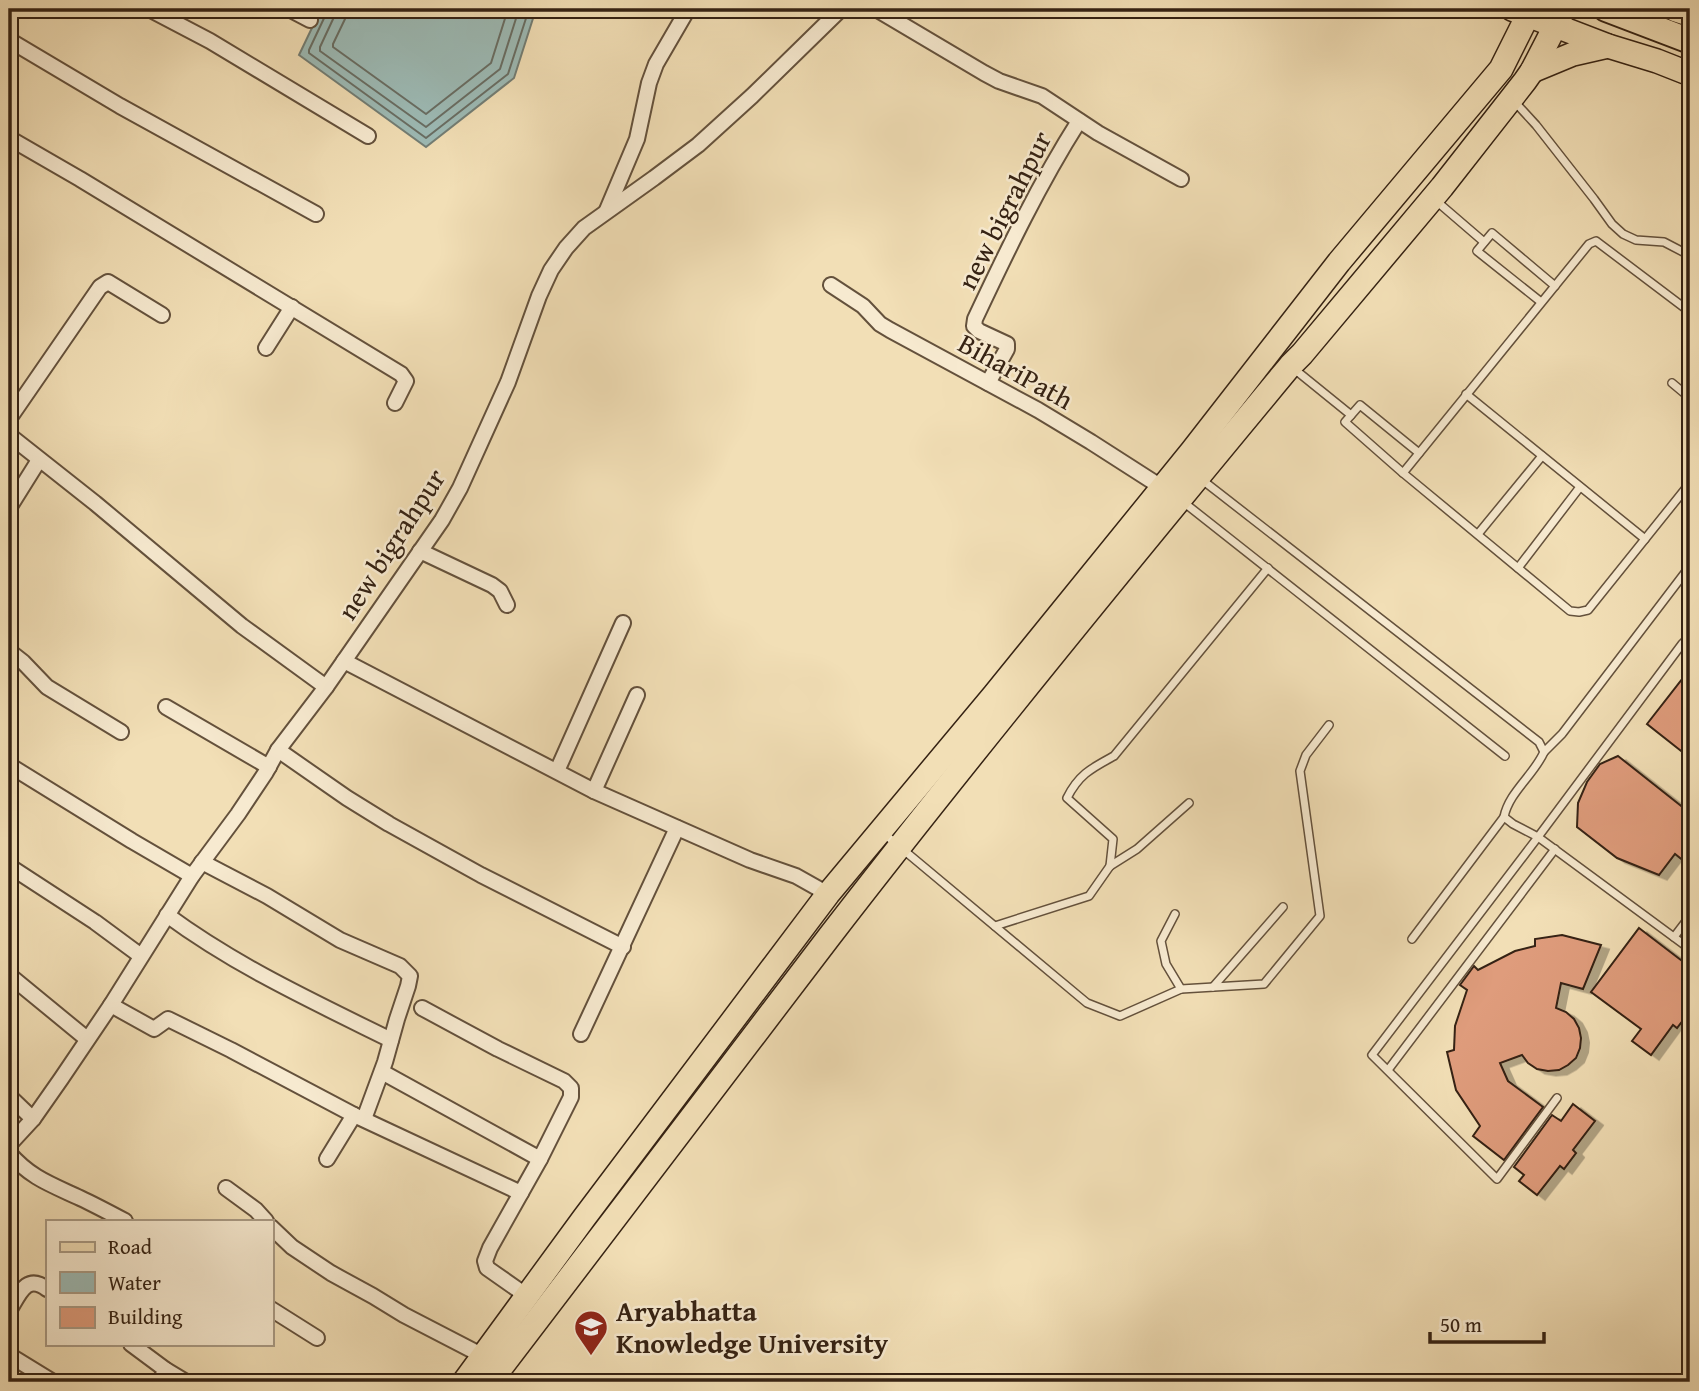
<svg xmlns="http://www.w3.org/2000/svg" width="1699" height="1391" font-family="'Gentium Book Plus',serif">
<defs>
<filter id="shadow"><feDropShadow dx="8" dy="4.5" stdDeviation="0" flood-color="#0004"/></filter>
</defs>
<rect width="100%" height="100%" fill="#f2dfb6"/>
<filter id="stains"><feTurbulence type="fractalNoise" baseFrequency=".00286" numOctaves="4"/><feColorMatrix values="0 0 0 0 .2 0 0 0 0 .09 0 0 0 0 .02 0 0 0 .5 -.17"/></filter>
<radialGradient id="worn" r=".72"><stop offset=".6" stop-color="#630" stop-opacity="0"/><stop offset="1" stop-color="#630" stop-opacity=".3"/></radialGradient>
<!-- water -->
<polygon fill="#9dbbb6" stroke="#737e75" stroke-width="2" points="321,9 536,9 514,78 426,147 299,55"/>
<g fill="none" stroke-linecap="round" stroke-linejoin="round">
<!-- shore -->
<g stroke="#696e64" stroke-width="2">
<polyline points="327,9 326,14 309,50 309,53 426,138 508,74 529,9"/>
<polyline points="335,9 334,17 320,47 320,51 426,127 500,69 519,9"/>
<polyline points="346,9 345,19 333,44 333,47 426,114 491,63 508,9"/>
</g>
</g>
<!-- building -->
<g fill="#df9c7c" stroke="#352213" stroke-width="2" filter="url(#shadow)">
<polygon points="1690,669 1690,758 1647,724"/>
<polygon points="1618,756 1690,813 1690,866 1675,854 1659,875 1617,858 1577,827 1578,803 1587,782 1600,764"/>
<polygon points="1639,928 1690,967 1690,1011 1677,1028 1673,1025 1651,1055 1632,1041 1641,1029 1591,992"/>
<polygon points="1562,935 1601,945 1583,989 1561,983 1556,1008 1566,1012 1574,1019 1579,1028 1581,1038 1580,1048 1576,1058 1568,1065 1559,1070 1548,1071 1537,1069 1528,1063 1522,1055 1500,1063 1508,1081 1543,1107 1504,1160 1473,1136 1480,1126 1456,1090 1447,1052 1454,1050 1455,1026 1467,990 1460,985 1474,966 1478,970 1515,951 1535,946 1535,939"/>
<polygon points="1573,1104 1595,1121 1573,1150 1576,1153 1564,1169 1560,1166 1537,1195 1519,1181 1524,1175 1514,1167 1552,1115 1561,1121"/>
</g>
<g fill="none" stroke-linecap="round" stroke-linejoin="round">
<!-- service casing -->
<g stroke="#64513c" stroke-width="10">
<g id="service">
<polyline points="1513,100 1536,125 1594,199 1612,224 1623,234 1636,240 1664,242 1689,255"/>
<polyline points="1434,199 1484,242"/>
<polyline points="1541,302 1477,251 1492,233 1555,286"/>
<polyline points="1293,368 1351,415"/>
<polyline points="1672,383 1690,398"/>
<polyline points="1466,394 1645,539"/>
<polyline points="1419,453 1360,405 1345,422 1403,473 1570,611 1579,612 1588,610 1690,483"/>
<polyline points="1403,473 1589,244 1596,241 1690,312"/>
<path d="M 1201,479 L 1539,742 L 1544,752 C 1534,775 1509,792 1504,817 L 1513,824 L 1538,837 L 1690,949"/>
<polyline points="1182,501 1505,756"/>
<polyline points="1478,534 1542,456"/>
<polyline points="1518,568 1580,487"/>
<polyline points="1544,752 1562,734 1690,566"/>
<polyline points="882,832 1087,1003 1120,1016 1181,989 1264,984 1320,916 1300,771 1306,755 1329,725"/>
<path d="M 1110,866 L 1113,839 L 1067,798 C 1079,774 1092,768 1114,756 L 1268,568"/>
<polyline points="1175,914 1161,941 1166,964 1181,989"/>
<polyline points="995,926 1089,896 1110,866 1137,849 1189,803"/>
<polyline points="1674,937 1690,916"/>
<polyline points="1412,939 1504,817"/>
<polyline points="1213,987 1283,907"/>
<polyline points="1388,1070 1555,849"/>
<polyline points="1557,1098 1497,1179 1372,1055 1538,837 1682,644 1690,636"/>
<polyline points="9,1230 10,1236"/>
</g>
</g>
<!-- minor casing -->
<g stroke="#64513c" stroke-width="18">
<g id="minor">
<polyline points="149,9 210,41 368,136"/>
<polyline points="289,9 310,20"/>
<polyline points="876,9 984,73 999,81 1042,96 1098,133 1181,179"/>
<polyline points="9,40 120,106 316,214"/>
<polyline points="9,138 80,179 401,374 406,381 395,403"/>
<polyline points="607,210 637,139 649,83 656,64 688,9"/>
<polyline points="831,285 863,306 880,324 890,330 1038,410 1091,442 1169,492"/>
<polyline points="266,348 292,307"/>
<path d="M 988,383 L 1007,349 L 1007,344 L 979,331 L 974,326 L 975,319 C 1007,251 1039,184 1079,121"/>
<polyline points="9,419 100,287 108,282 162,315"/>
<polyline points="9,435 95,503 242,626 326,687"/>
<polyline points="9,508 39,460"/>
<polyline points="420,551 492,585 500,591 507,605"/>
<polyline points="9,651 23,662 47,687 121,732"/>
<polyline points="344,661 594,791 750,860 796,876 828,894"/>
<polyline points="166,707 269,767"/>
<polyline points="278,750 347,798 389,824 481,875 623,947"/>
<polyline points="9,765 132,841 192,876"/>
<polyline points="557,771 623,623"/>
<polyline points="594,791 637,695"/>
<polyline points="202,862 267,896 340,940 400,966 410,976 408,986 397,1019 385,1062 364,1119"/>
<polyline points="9,866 95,922 141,956"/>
<path d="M 167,915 C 236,966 314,1002 391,1040"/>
<polyline points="9,975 87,1039"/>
<polyline points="111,1005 154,1029 168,1019 231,1050 354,1115 521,1193"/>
<polyline points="422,1008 498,1049 564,1081 571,1088 571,1097 540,1159 490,1248 485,1261 487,1268 527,1296"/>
<polyline points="581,1034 677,828"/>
<polyline points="382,1072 540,1159"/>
<polyline points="9,1096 33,1119"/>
<polyline points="9,1145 33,1119 61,1079 111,1005 192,876 238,814 266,772 278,750 326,687 442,520 460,488 508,382 539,296 551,270 566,248 584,228 654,178 698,145 752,96 841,9"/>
<path d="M 9,1153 C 31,1178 50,1184 80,1198 C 95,1205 110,1213 125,1221"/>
<polyline points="327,1159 354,1115"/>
<polyline points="226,1188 256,1210 266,1221"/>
<polyline points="271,1227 292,1247 331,1273 373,1296 404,1315 489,1359"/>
<polyline points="271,1309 317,1338"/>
<path d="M 9,1311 C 19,1295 26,1273 47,1289"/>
<polyline points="131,1344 166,1370 186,1382"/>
<polyline points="9,1355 53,1382"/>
<polyline points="159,1382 166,1370"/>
</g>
</g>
<!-- primary casing -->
<g stroke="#352213" stroke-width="26">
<g id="primary">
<polyline points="1512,9 1608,46 1657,61 1690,74"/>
<polyline points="1532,71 1573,54 1608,46"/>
<polyline points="464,1382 584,1218 828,894 994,695 1192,451 1339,262 1501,69 1531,9"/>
<path d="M 490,1382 C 603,1234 715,1085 829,937 C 978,744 1134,554 1290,366 L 1302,354 L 1442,187 L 1525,81 L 1532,71 L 1564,9"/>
</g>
</g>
<!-- trunk casing -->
<g stroke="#352213" stroke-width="28">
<g id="trunk">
<polyline points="1606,9 1690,41"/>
<polyline points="1675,9 1690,14"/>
</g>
</g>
<!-- service -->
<use href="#service" stroke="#f7ead0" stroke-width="7"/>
<!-- minor -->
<use href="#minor" stroke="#f7ead0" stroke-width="14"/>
<!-- primary -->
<use href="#primary" stroke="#f2dfb6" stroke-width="23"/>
<!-- trunk -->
<use href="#trunk" stroke="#f2dfb6" stroke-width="24"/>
<!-- rail -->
<polyline stroke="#352213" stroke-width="4.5" stroke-dasharray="12 12" stroke-linecap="butt" points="1679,1382 1690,1367"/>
</g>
<!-- icons -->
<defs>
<g id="university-pin" transform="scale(1.75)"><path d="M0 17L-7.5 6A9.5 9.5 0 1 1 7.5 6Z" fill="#8f2418" stroke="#f7ead0"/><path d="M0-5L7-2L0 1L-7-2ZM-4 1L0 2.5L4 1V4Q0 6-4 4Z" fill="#fff"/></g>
</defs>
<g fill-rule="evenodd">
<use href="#university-pin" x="591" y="1327"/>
</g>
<g text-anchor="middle" stroke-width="5" stroke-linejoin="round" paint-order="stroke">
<!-- street labels -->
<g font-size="28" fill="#352213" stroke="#f7ead0">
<text transform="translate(1004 210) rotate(-63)" y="10">new bigrahpur</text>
<text transform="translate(1016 371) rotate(29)" y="10">BihariPath</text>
<text transform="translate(391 544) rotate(-57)" y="10">new bigrahpur</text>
</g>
<!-- poi labels -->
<g font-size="28" font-weight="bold" fill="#352213" stroke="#f7ead0" text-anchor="start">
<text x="616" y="1321">Aryabhatta<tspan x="616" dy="32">Knowledge University</tspan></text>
</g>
</g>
<!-- margin -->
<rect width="1699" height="1391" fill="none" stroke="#f2dfb6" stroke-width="35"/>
<rect x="10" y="10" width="1678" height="1370" fill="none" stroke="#352213" stroke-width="3.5"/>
<rect x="18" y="18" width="1664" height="1356" fill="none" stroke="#352213" stroke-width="2"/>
<!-- legend -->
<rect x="46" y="1220" width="228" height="126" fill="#f7ead0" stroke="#a99a84" stroke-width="2"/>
<rect x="60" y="1242" width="35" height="10" fill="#f2dfb6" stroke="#a99a84" stroke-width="2"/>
<text x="108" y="1254" font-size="21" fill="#352213">Road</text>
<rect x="60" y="1272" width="35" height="21" fill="#9dbbb6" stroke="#a99a84" stroke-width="2"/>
<text x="108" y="1290" font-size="21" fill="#352213">Water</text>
<rect x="60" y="1307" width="35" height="21" fill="#df9c7c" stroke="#a99a84" stroke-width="2"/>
<text x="108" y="1324" font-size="21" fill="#352213">Building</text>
<!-- scale -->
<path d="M1430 1332v10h114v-10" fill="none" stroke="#352213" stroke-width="3.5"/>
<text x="1440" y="1332" font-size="21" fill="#352213" stroke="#f7ead0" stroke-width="5" paint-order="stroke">50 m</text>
<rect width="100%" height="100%" filter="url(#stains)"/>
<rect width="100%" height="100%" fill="url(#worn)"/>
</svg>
